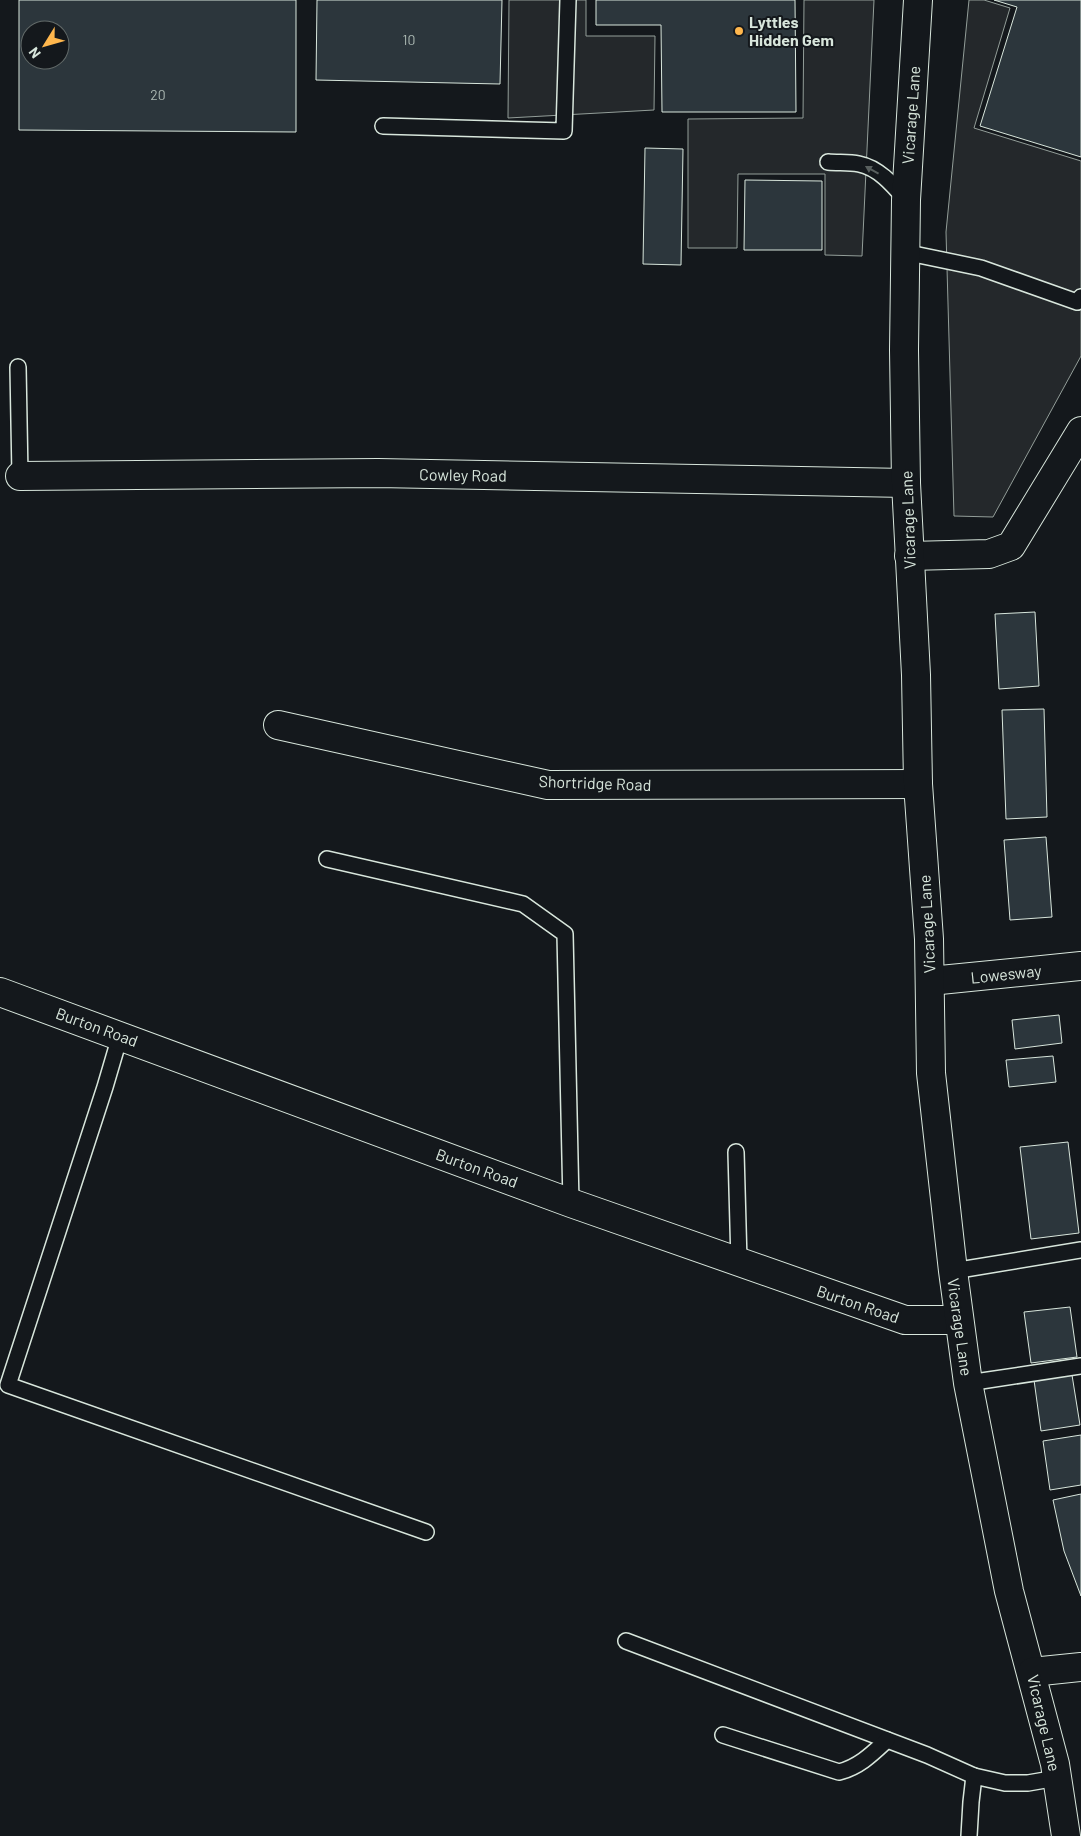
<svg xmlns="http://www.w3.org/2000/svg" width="1081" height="1836" font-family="Barlow,sans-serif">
<rect width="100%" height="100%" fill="#14181c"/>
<!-- parking -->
<g fill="#24282b" stroke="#939e99">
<polygon points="509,0 586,0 586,36 655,36 654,110 508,118"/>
<polygon points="804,0 874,0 862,256 825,255 825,174 738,174 737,248 688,248 688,119 803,118"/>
<polygon points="969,0 984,0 1010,8 974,128 1081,161 1081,356 993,517 954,516 946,232"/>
</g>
<!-- building -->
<g fill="#2c363c" stroke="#d8e6dc" fill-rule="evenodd">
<path d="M 19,0 L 296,0 L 296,132 L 19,130 ZM 30,30 L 60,30 L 60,60 L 30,60 Z"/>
<polygon points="317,0 502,0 500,84 316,80"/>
<polygon points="596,0 795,0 796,112 662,112 661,25 596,25"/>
<polygon points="994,0 1081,0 1081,157 980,126 1017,7"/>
<polygon points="645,148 683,149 681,265 643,264"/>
<polygon points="745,180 822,181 822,250 744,250"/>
<polygon points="1035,612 1039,686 999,689 995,614"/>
<polygon points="1044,709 1047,817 1006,819 1002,710"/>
<polygon points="1046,837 1052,917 1010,920 1004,840"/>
<polygon points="1059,1015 1062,1043 1015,1049 1012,1020"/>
<polygon points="1053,1056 1056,1082 1009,1087 1006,1060"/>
<polygon points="1068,1142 1079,1233 1031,1239 1020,1147"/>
<polygon points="1070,1307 1077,1357 1031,1363 1024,1312"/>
<polygon points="1072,1375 1080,1425 1041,1431 1034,1380"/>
<polygon points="1081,1435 1081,1485 1050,1490 1043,1441"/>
<polygon points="1081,1494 1081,1596 1064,1551 1053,1500"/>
</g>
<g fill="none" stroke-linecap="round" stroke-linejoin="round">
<!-- lane casing -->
<g stroke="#d8e6dc" stroke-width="18">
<g id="lane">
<polyline points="383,126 564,131 568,0"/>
<path d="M 828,162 C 838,163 849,162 859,164 C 879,168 893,185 906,200"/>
<polyline points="904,252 981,268 1077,302 1081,297"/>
<polyline points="18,367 20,476"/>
<polyline points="327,859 523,904 565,934 571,1203"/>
<polyline points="120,1036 105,1087 8,1385 426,1532"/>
<polyline points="736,1152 739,1262"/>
<polyline points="953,1271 1081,1250"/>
<polyline points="968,1383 1081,1366"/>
<polyline points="626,1641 927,1755 974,1776"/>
<path d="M 723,1735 L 839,1772 C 859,1767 872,1754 887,1740"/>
<polyline points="969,1836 971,1802 974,1776 1005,1783 1028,1783 1057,1778"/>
</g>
</g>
<!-- street casing -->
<g stroke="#d8e6dc" stroke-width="30">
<g id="street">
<polyline points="20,476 378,473 906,483"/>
<polyline points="909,556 989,554 1011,546 1081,431"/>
<polyline points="278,725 548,785 918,784"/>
<polyline points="930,981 1081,966"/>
<polyline points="0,992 571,1203 905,1320 959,1320"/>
</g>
</g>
<!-- secondary casing -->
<g stroke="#d8e6dc" stroke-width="30">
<g id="secondary">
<polyline points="918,0 906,200 904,350 906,483 916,675 918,784 929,939 931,1073 953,1271 968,1383 1009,1591 1055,1764 1066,1836"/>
<polyline points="1032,1672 1081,1667"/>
</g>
</g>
<!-- lane -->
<use href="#lane" stroke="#14181c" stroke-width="15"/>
<!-- street -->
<use href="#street" stroke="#14181c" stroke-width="28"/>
<!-- secondary -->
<use href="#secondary" stroke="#14181c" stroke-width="28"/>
</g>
<!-- one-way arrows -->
<defs><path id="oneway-solid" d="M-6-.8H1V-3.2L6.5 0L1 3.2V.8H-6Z" transform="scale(1.25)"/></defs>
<use fill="#59605f" href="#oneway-solid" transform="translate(872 170) rotate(-151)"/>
<!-- markers -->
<circle fill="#ffb74d" stroke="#14181c" stroke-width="2" cx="739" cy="31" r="5"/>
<g text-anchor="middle" stroke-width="4" stroke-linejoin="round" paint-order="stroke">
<!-- number labels -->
<g font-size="14" fill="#adbab4">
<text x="409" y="45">10</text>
<text x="158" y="100">20</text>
</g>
<!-- poi labels -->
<g font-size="16" font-weight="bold" fill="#d8e6dc" stroke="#14181c" text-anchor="start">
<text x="749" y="28">Lyttles<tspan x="749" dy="18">Hidden Gem</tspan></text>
</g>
<!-- street labels -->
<g font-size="16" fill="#d8e6dc" stroke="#14181c">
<text transform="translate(911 115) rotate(-86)" y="6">Vicarage Lane</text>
<text transform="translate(463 475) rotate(1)" y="6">Cowley Road</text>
<text transform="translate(908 520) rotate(-92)" y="6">Vicarage Lane</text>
<text transform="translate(595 783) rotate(2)" y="6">Shortridge Road</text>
<text transform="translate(927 924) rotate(-93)" y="6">Vicarage Lane</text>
<text transform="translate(1006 974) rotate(-6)" y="6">Lowesway</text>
<text transform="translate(97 1027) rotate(20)" y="6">Burton Road</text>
<text transform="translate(477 1168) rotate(20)" y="6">Burton Road</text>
<text transform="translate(858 1304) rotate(19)" y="6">Burton Road</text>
<text transform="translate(960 1327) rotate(82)" y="6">Vicarage Lane</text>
<text transform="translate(1044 1723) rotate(77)" y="6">Vicarage Lane</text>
</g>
</g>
<!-- north arrow -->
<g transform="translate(45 45) rotate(233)"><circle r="24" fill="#14181c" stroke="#626a69"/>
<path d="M0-4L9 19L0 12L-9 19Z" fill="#ffb74d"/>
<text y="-8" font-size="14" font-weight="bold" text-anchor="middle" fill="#d8e6dc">N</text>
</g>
</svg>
